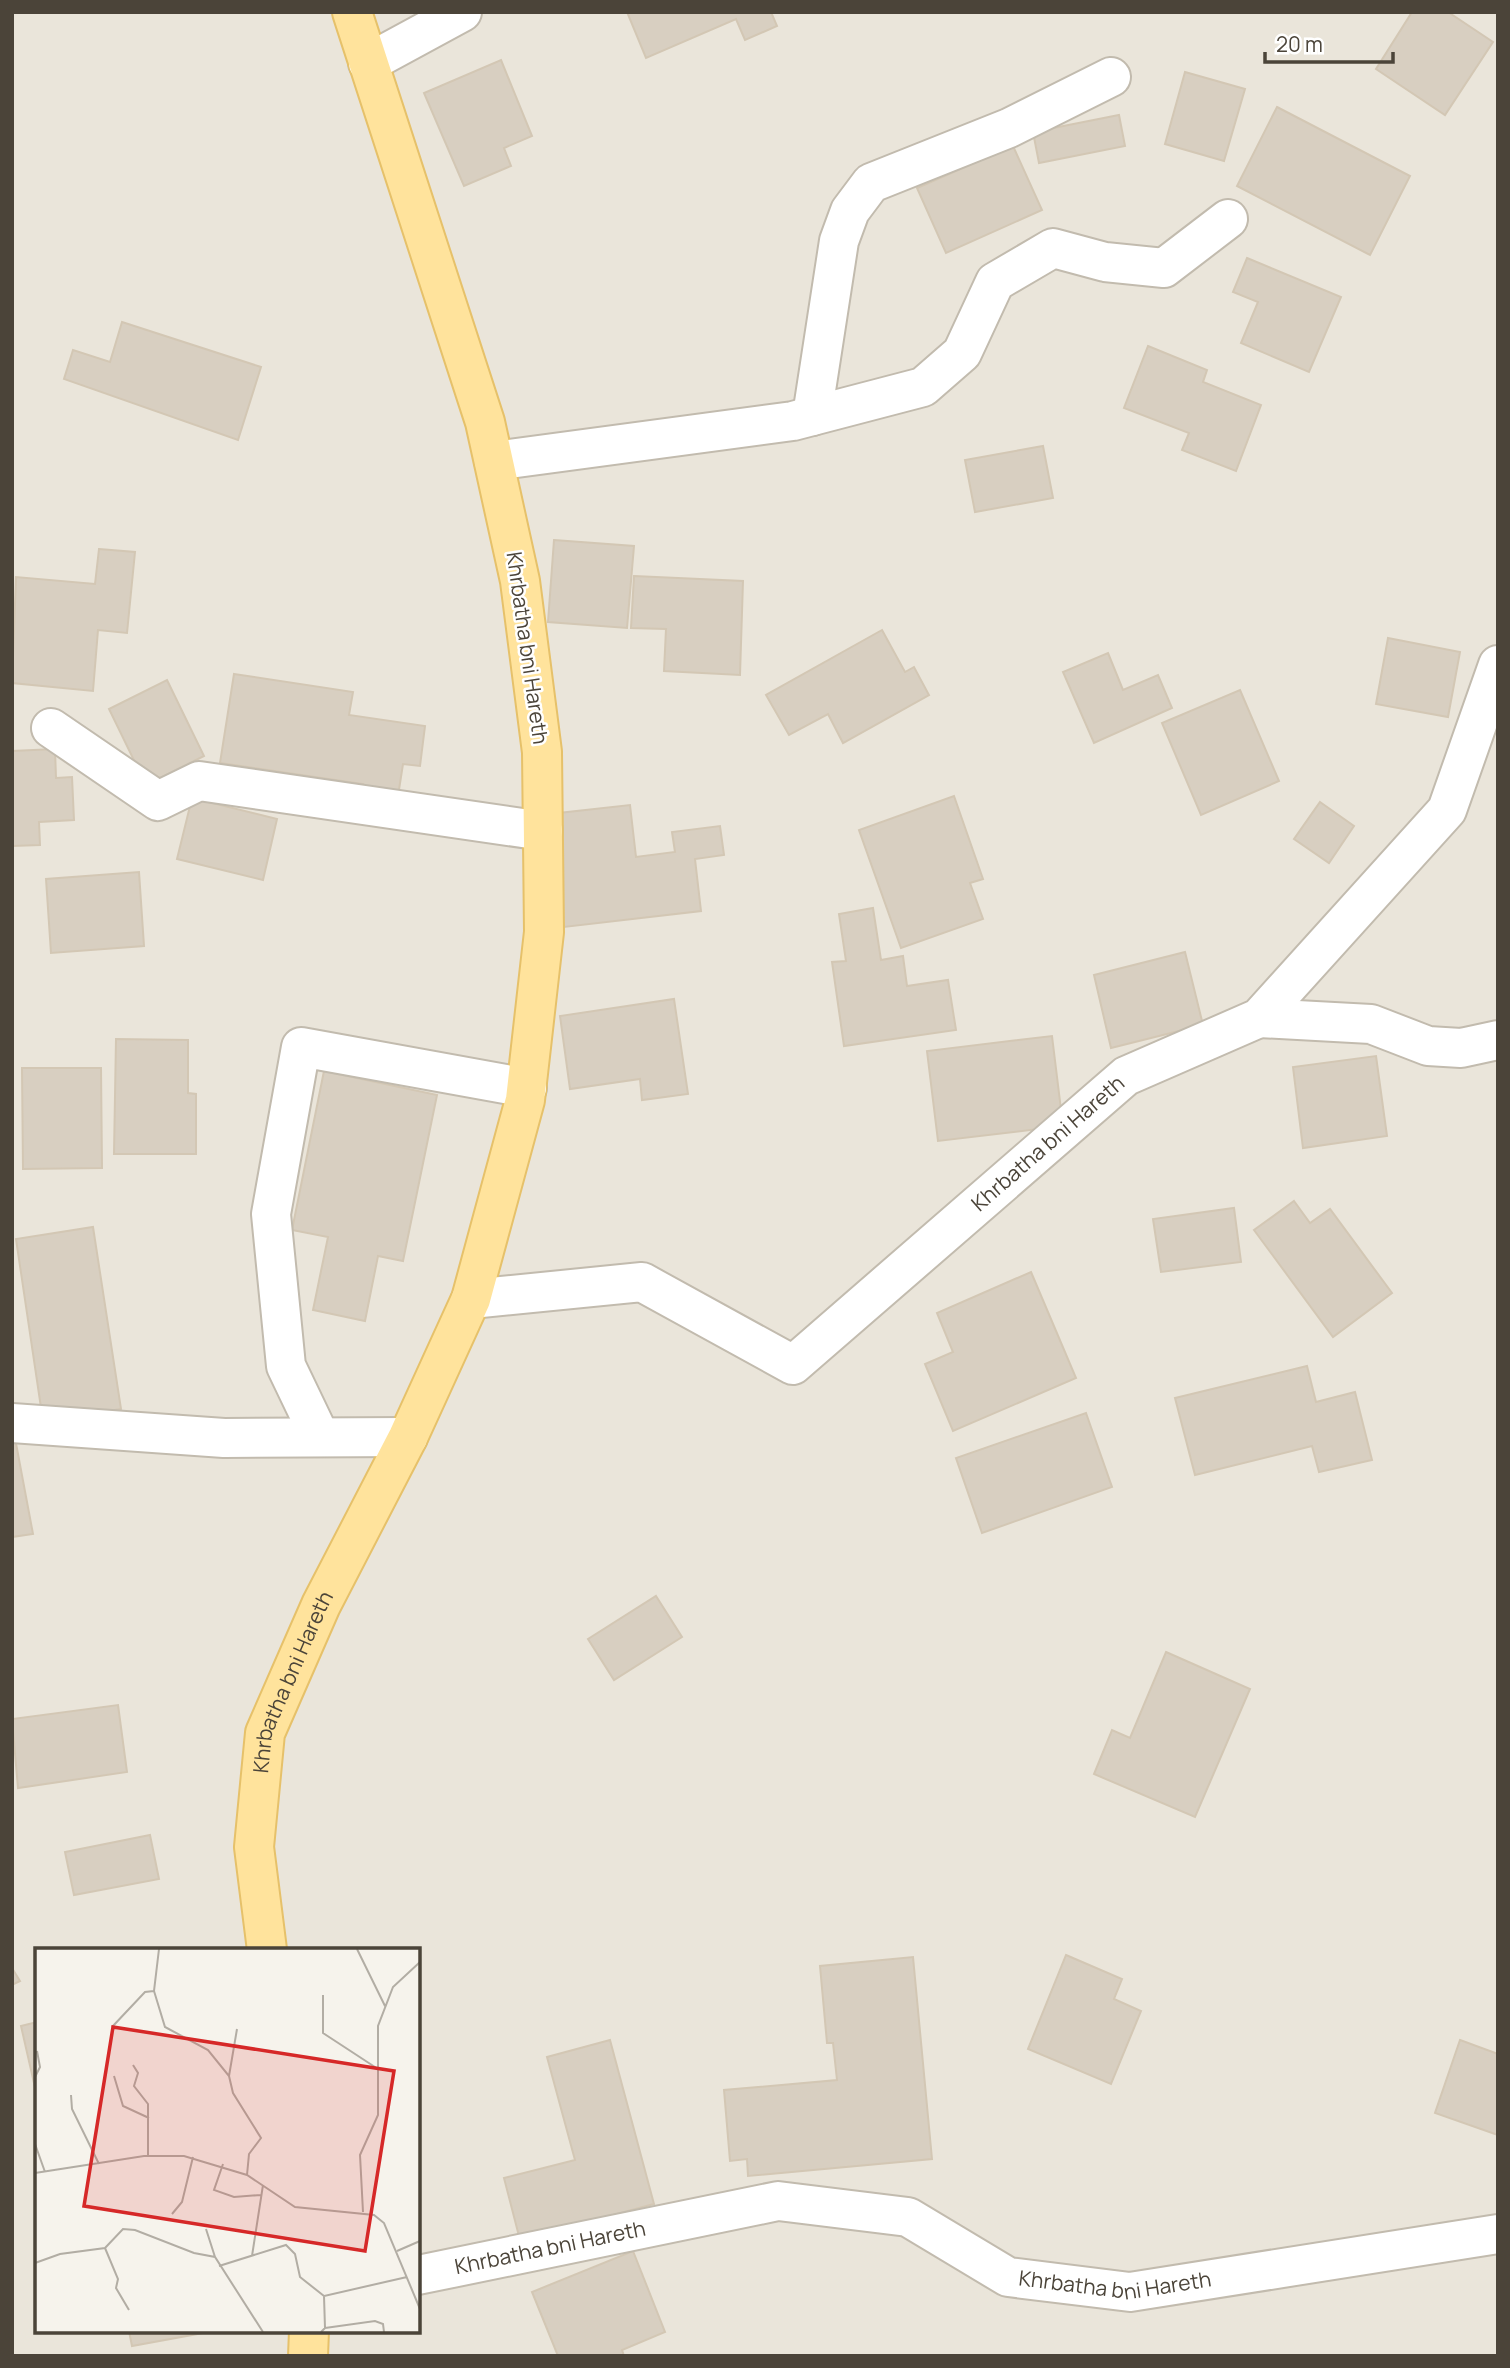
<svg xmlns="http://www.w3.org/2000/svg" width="1510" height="2368" font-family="Manrope,sans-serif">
<rect width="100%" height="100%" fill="#f6f3ec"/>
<!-- residential -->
<path fill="#eae5da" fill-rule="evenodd" d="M 12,12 L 1498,12 L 1498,2356 L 12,2356 ZM 37,1950 L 418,1950 L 418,2331 L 37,2331 Z"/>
<!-- building -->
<g fill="#d8cfc1" stroke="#d3c7b4" stroke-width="2">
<polygon points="627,12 771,12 777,26 745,40 736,19 646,58"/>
<polygon points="1412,12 1448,12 1493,42 1445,115 1376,69"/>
<polygon points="501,60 532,136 504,148 511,166 464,186 424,93"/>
<polygon points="1185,72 1245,89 1224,161 1165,144"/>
<polygon points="1277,107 1410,176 1370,255 1237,186"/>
<polygon points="1119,115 1125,146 1039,163 1033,132"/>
<polygon points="1013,146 1042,210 946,253 917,188"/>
<polygon points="1247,258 1341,297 1309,372 1241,343 1258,302 1233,292"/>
<polygon points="122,322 261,367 238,440 64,379 73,350 110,362"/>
<polygon points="1148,346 1207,370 1203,382 1261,405 1236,471 1182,450 1189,433 1124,408"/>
<polygon points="1043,446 1053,498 975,512 965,460"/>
<polygon points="554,540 634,546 627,628 548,622"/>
<polygon points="99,549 135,552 127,633 98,630 93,691 12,683 16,577 95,584"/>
<polygon points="634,576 743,581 740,675 664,671 666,629 631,628"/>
<polygon points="882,630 905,672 914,667 929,695 843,743 828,714 789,735 766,695"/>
<polygon points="1388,638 1460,652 1448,717 1376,704"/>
<polygon points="1108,653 1123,690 1158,675 1172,708 1094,743 1063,672"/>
<polygon points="234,674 353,692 349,715 425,726 420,766 403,764 398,796 362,790 363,784 220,763"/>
<polygon points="167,680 204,756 146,785 109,709"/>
<polygon points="1240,690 1279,781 1201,815 1162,723"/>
<polygon points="55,749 56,778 72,777 74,820 39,822 40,845 12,846 12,751"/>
<polygon points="954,796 983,879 970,883 983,919 901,948 859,830"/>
<polygon points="192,798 277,819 263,880 177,859"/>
<polygon points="1320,802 1354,826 1329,863 1294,839"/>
<polygon points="630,805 636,857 675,852 672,832 720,826 724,855 695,859 701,911 564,927 550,814"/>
<polygon points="139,872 144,946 51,953 46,879"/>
<polygon points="873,908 881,960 903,956 907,986 948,980 956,1030 844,1046 832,962 846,961 839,914"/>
<polygon points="1185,952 1203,1025 1111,1048 1094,975"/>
<polygon points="674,999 688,1094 642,1100 640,1079 570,1089 560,1016"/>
<polygon points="1052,1036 1063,1126 938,1141 927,1051"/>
<polygon points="116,1039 188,1040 188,1093 196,1094 196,1154 114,1154"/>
<polygon points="1376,1056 1387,1136 1303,1148 1293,1067"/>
<polygon points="22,1068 101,1068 102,1168 23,1169"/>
<polygon points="324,1071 437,1095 403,1261 378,1256 365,1321 313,1310 328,1237 292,1230"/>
<polygon points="1294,1201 1310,1223 1330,1209 1392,1293 1333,1337 1254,1230"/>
<polygon points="1234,1208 1241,1262 1161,1272 1153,1219"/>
<polygon points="93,1227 121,1409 43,1421 16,1239"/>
<polygon points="1031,1272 1076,1378 953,1431 925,1364 953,1352 937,1313"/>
<polygon points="1307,1366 1316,1402 1355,1392 1372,1460 1319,1472 1312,1446 1195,1475 1175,1398"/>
<polygon points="1086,1413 1112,1487 982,1533 956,1458"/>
<polygon points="12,1438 15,1438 33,1534 12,1537"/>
<polygon points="656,1596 682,1637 614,1680 588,1639"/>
<polygon points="1166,1652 1250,1689 1195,1817 1094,1774 1112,1730 1130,1738"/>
<polygon points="118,1705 127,1772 18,1788 12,1719"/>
<polygon points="150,1835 159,1879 74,1895 65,1852"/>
<polygon points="1066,1955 1122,1979 1114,1999 1141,2011 1111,2084 1028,2049"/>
<polygon points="913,1957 932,2159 748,2176 747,2159 730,2161 724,2090 837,2080 833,2043 827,2043 820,1966"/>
<polygon points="12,1968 20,1981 12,1985"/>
<polygon points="37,2022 37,2092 36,2092 21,2026"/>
<polygon points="610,2040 654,2204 520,2240 504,2178 575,2160 547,2057"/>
<polygon points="1460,2040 1498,2054 1498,2135 1435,2113"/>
<polygon points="633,2251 665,2332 622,2350 624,2356 558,2356 532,2292"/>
<polygon points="129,2331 214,2331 132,2346"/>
</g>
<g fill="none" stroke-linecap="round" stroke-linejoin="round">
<!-- minor casing -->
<g stroke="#c2bbae" stroke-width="42">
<g id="minor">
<polyline points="368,63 462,12"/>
<polyline points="812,416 839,241 850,211 871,183 1009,128 1111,77"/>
<polyline points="494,461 793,421 923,387 962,353 995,282 1053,248 1105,262 1164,268 1228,219"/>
<polyline points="51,728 158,801 199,781 543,831"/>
<polyline points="1259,1018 1371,1024 1428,1046 1461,1048 1498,1040"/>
<path id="s1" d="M 471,1299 L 642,1282 L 793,1365 L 1126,1076 L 1259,1018 L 1447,810 L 1498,665"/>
<polyline points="12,1423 224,1438 408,1437"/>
<polyline points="320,1437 286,1366 271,1214 301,1047 527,1088"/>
<path id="s2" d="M 418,2275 L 778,2201 L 908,2217 L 1008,2277 L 1130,2292 L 1498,2234"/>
</g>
</g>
<!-- major casing -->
<g stroke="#e6c16a" stroke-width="42">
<g id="major">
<path id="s3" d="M 267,1950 L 254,1847 L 265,1733 L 321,1605 L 408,1437 L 471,1299 L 525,1100 L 544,932 L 542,752 L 520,581 L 485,422 L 352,12"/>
<polyline points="308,2356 309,2331"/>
</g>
</g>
<!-- minor -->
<use href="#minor" stroke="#fff" stroke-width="38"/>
<!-- major -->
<use href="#major" stroke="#ffe39c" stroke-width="38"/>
</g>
<g text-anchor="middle" stroke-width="5" stroke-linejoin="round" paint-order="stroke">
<!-- street labels -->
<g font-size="21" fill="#4b4439" stroke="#fff">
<text transform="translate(527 648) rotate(82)" y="7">Khrbatha bni Hareth</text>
<text dy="7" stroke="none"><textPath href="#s1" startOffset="682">Khrbatha bni Hareth</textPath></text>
<text dy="7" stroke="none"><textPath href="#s3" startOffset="275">Khrbatha bni Hareth</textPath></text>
<text dy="7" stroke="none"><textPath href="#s2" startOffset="135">Khrbatha bni Hareth</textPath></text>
<text dy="7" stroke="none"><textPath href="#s2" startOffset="723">Khrbatha bni Hareth</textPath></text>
</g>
</g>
<!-- overview -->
<g transform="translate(35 1948)">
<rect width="385" height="385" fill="#f6f3ec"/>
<path fill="none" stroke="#b2ada4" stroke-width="2" d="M 124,1 L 119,43 L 130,79 L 173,102 L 194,128 L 198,145 L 226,190 L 214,206 L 212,227M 322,1 L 350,58M 288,47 L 288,85 L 343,121M 77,79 L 110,44 L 119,43M 98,117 L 103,125 L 99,138 L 113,156 L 113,208M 79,128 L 88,158 L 114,170M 194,128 L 202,81M 0,129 L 5,119 L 2,103M 36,147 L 37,161 L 64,216M 0,196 L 10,224M 188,216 L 179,242 L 199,249 L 226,247M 0,225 L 109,208 L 149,208 L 212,227 L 260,259 L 339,267 L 349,275 L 385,361M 328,264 L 325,207 L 343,167 L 343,78 L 358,39 L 385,14M 137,266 L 147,254 L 158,209M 171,281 L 180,309M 70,300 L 83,331 L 81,340 L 94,362M 362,303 L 385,293M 217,308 L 228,237M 0,315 L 25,306 L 70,300 L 88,281 L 100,282 L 159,305 L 180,309 L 228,384M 184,318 L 251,297 L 260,306 L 265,329 L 289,348M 290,380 L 340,373 L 348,376 L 349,384M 286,384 L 290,380 L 289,348 L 372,329"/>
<path fill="#d62828" fill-opacity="0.15" stroke="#d62828" stroke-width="3.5" d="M 78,79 L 359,123 L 330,303 L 49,258 Z"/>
<rect width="385" height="385" fill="none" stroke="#4b4439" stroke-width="3.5"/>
</g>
<!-- border -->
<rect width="1510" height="2368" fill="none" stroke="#4b4439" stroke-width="28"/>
<!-- scale -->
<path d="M1265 52v10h128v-10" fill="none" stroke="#4b4439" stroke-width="3.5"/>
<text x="1276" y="52" font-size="21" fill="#4b4439" stroke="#ffffff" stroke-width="5" paint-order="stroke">20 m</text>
</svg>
